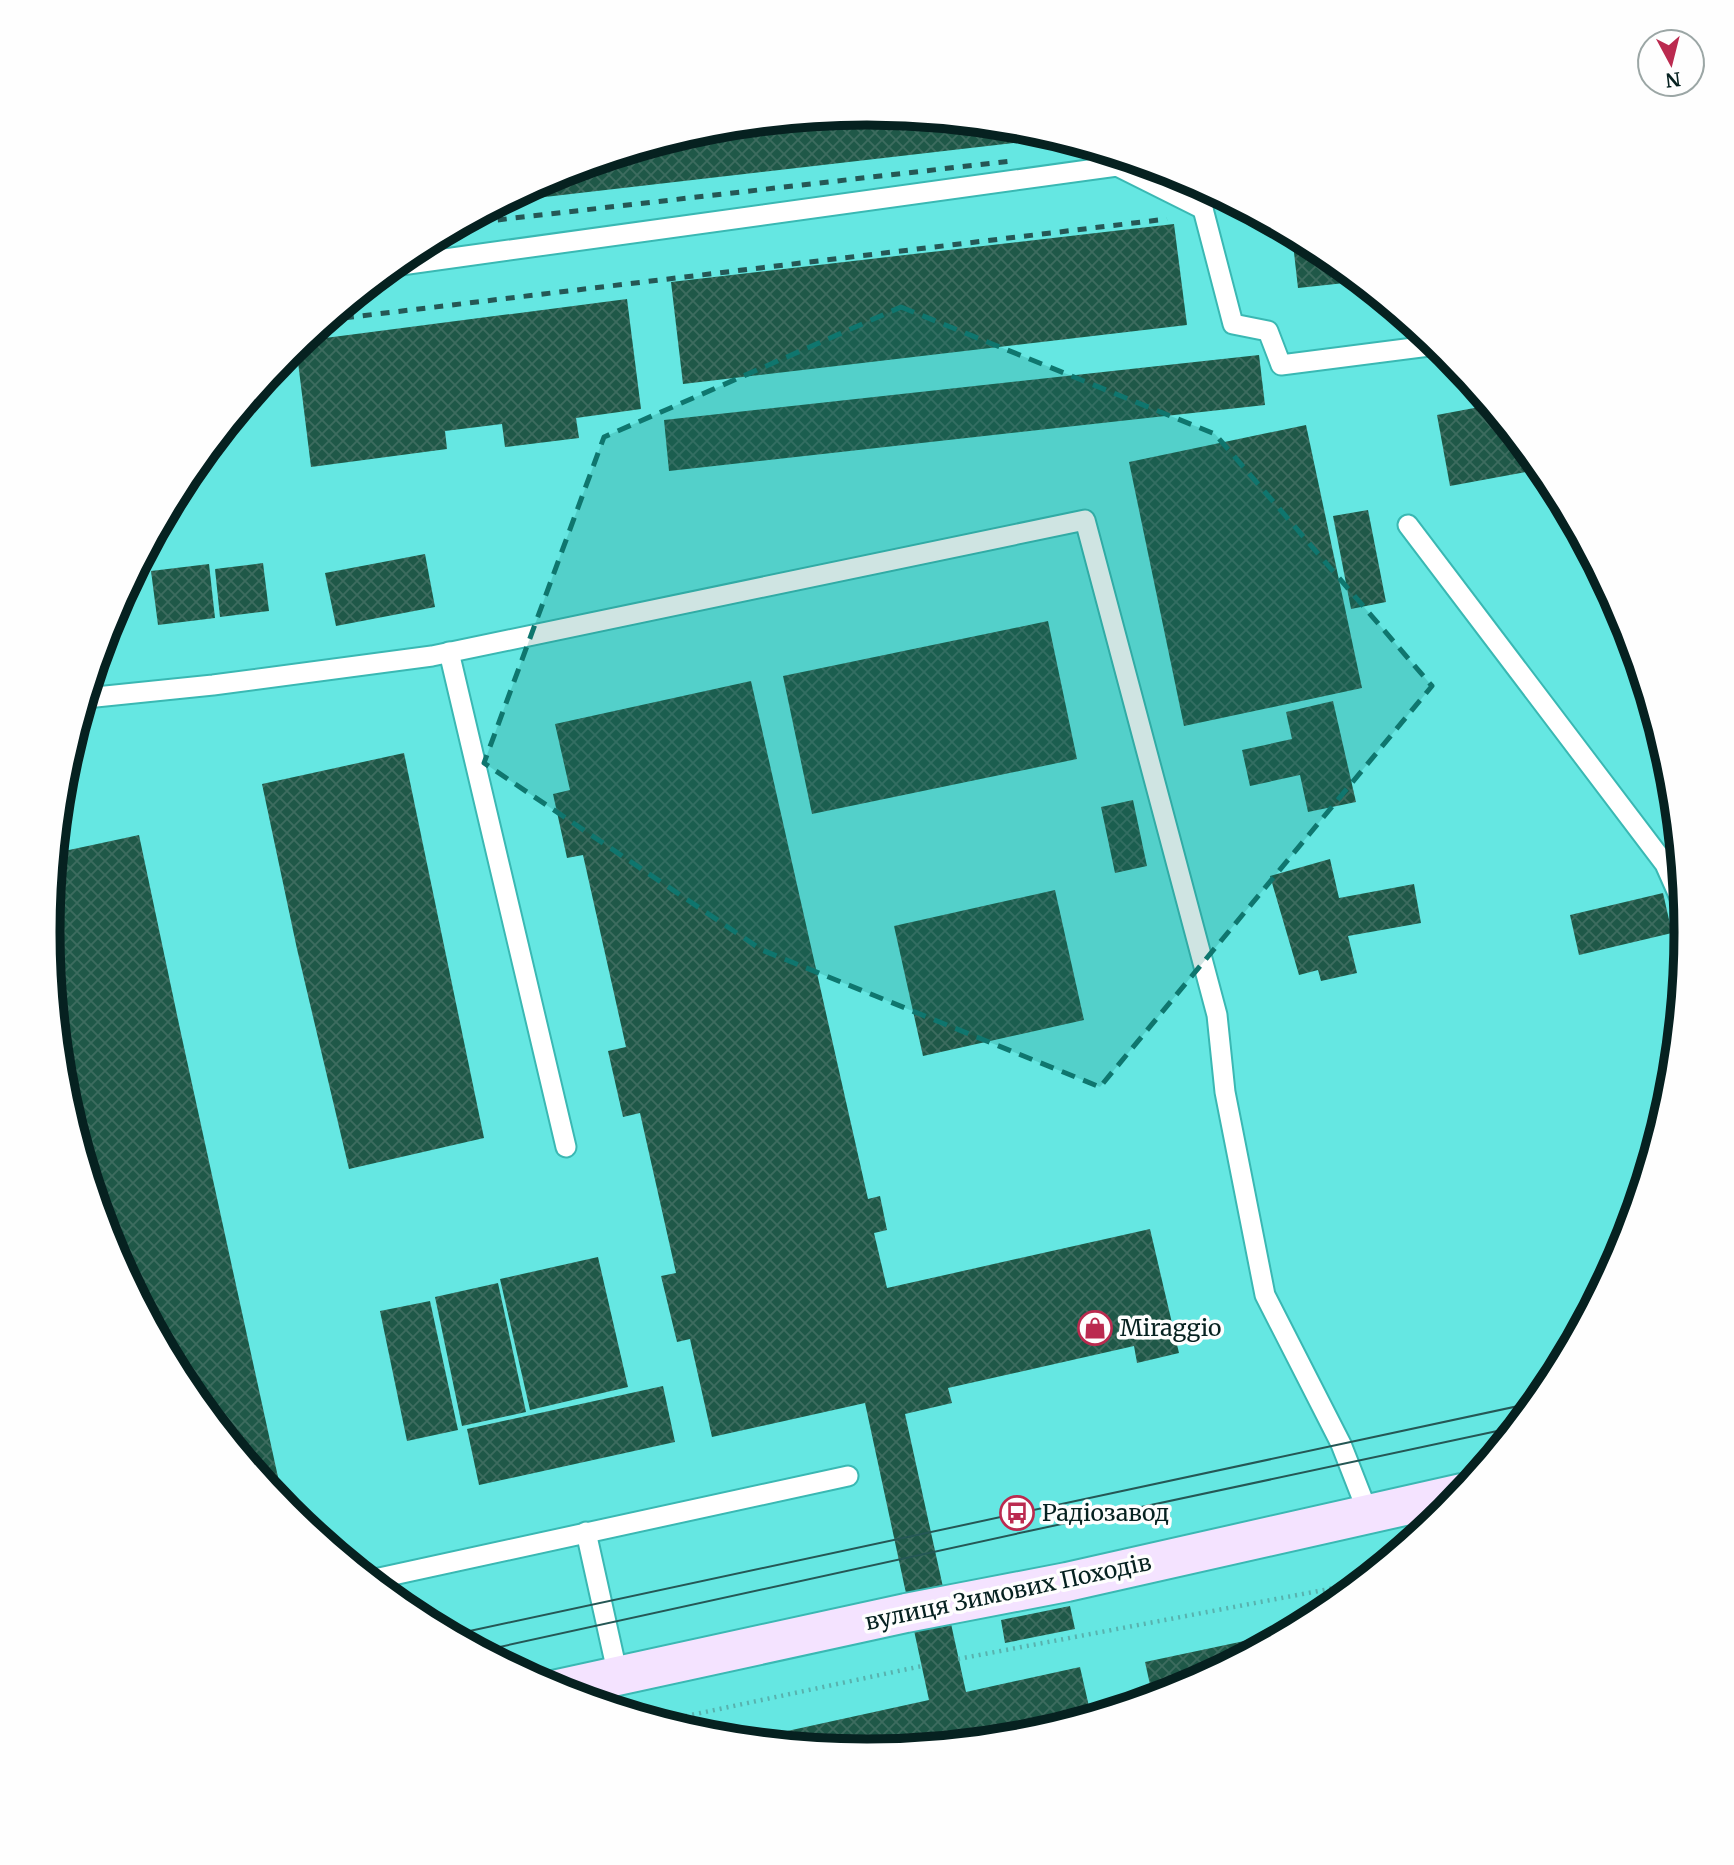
<svg xmlns="http://www.w3.org/2000/svg" width="1734" height="1865" font-family="Merriweather,serif">
<defs>
<pattern id="building-cross-hatch" width="8" height="8" patternUnits="userSpaceOnUse" patternTransform="scale(1.75)"><rect width="8" height="8" fill="#1f5848"/><path d="M0 0l8 8M0 8l8-8" fill="none" stroke="#3d6c5f"/></pattern>
</defs>
<rect width="100%" height="100%" fill="#7ef4ef"/>
<!-- built -->
<circle fill="#65e7e2" cx="867" cy="932" r="817"/>
<!-- building -->
<g fill="url(#building-cross-hatch)">
<polygon points="867,113 1027,129 1030,141 502,202 554,175 707,128"/>
<polygon points="1248,211 1260,218 1267,222 1249,224"/>
<polygon points="1174,224 1187,325 683,384 671,282"/>
<polygon points="1292,235 1323,251 1354,277 1354,282 1298,288"/>
<polygon points="627,299 641,409 576,418 579,438 505,447 502,424 445,431 447,449 311,467 296,346 302,341"/>
<polygon points="1259,355 1265,405 669,471 664,420"/>
<polygon points="1490,405 1542,469 1450,486 1437,415"/>
<polygon points="1306,425 1362,688 1184,726 1129,462"/>
<polygon points="1368,510 1386,602 1351,609 1333,516"/>
<polygon points="425,554 435,607 336,626 325,573"/>
<polygon points="263,563 269,611 220,617 215,569"/>
<polygon points="209,564 215,618 158,625 151,571"/>
<polygon points="1048,621 1077,759 812,814 783,676"/>
<polygon points="751,681 868,1199 880,1196 887,1230 874,1233 887,1288 1150,1229 1179,1353 1137,1363 1134,1346 948,1388 952,1403 905,1414 966,1692 1080,1667 1090,1711 1145,1699 1146,1701 1027,1737 867,1752 746,1740 929,1700 865,1403 712,1437 690,1339 677,1342 661,1276 676,1273 640,1113 623,1117 608,1051 626,1047 583,855 567,858 553,794 570,790 555,724"/>
<polygon points="1333,701 1356,802 1308,812 1300,775 1250,786 1242,750 1292,739 1286,712"/>
<polygon points="404,753 484,1138 349,1169 297,949 262,784"/>
<polygon points="1133,800 1147,866 1115,873 1101,807"/>
<polygon points="139,835 180,1029 285,1509 185,1388 110,1246 63,1092 47,932 55,853"/>
<polygon points="1330,859 1339,898 1414,884 1421,923 1348,936 1357,973 1321,981 1318,970 1299,975 1270,876"/>
<polygon points="1055,890 1084,1020 923,1056 894,926"/>
<polygon points="1663,893 1672,933 1579,955 1570,915"/>
<polygon points="598,1257 628,1387 530,1410 500,1279"/>
<polygon points="498,1283 526,1412 462,1426 435,1297"/>
<polygon points="430,1301 458,1430 407,1441 380,1311"/>
<polygon points="663,1386 675,1442 479,1485 467,1429"/>
<polygon points="1070,1606 1075,1629 1005,1643 1001,1620"/>
<polygon points="1249,1640 1251,1652 1180,1690 1153,1698 1145,1662"/>
</g>
<g fill="none" stroke-linecap="round" stroke-linejoin="round">
<!-- service casing -->
<g stroke="#3ab8b3" stroke-width="23">
<g id="service">
<polyline points="1188,179 1203,209 1233,324 1268,331 1281,365 1437,345"/>
<polyline points="394,266 1117,166 1203,209"/>
<polyline points="1408,525 1665,864 1684,907"/>
<polyline points="449,652 566,1147"/>
<polyline points="86,698 213,685 432,656 1085,520 1217,1015 1225,1092 1265,1295 1341,1444 1368,1513"/>
<polyline points="586,1532 618,1676"/>
<polyline points="370,1580 848,1476"/>
</g>
</g>
<!-- secondary casing -->
<g stroke="#3ab8b3" stroke-width="42">
<polyline id="secondary" points="553,1690 906,1613 1067,1582 1462,1493"/>
</g>
<!-- path -->
<g stroke="#58b2ae" stroke-width="4.5" stroke-dasharray="2 5" stroke-linecap="butt">
<polyline points="958,1659 1361,1583"/>
<polyline points="658,1722 922,1666"/>
</g>
<!-- service -->
<use href="#service" stroke="#fff" stroke-width="19"/>
<!-- secondary -->
<use href="#secondary" stroke="#f4e3ff" stroke-width="38"/>
<!-- tram -->
<g stroke="#255755" stroke-width="2">
<polyline points="451,1635 1537,1402"/>
<polyline points="481,1651 1029,1531 1516,1427"/>
</g>
<!-- rail -->
<g stroke="#255755" stroke-width="5" stroke-dasharray="9 9" stroke-linecap="butt">
<polyline points="462,224 1011,161"/>
<polyline points="327,320 1167,219"/>
</g>
</g>
<!-- marked area -->
<path fill="#0f766e" fill-opacity="0.2" stroke="#0f766e" stroke-width="5" stroke-dasharray="14 9" stroke-linejoin="round" d="M 901,307 L 1215,434 L 1432,686 L 1100,1087 L 762,950 L 484,763 L 604,437 Z"/>
<!-- icons -->
<defs>
<g id="shop-ring" transform="scale(1.75)"><circle r="9.5" fill="#fefefe" stroke="#bb2a4f" stroke-width="1.5"/><path d="M-5-2.5h2.3a2.7 3.5 0 0 1 5.4 0H5L5.5 6h-11ZM-1.5-2.5h3a1.5 2.3 0 0 0-3 0Z" fill="#bb2a4f"/></g>
<g id="bus-ring" transform="scale(1.75)"><circle r="9.5" fill="#fefefe" stroke="#bb2a4f" stroke-width="1.5"/><path d="M-5-6H5V4H4V6H2V4H-2V6H-4V4H-5ZM-3.5-4V0h7V-4ZM-3.5 1.2v1.5H-2V1.2ZM2 1.2v1.5H3.5V1.2Z" fill="#bb2a4f"/></g>
</defs>
<g fill-rule="evenodd">
<use href="#shop-ring" x="1095" y="1328"/>
<use href="#bus-ring" x="1017" y="1513"/>
</g>
<g text-anchor="middle" stroke-width="7" stroke-linejoin="round" paint-order="stroke">
<!-- poi labels -->
<g font-size="23" fill="#062120" stroke="#fefefe" text-anchor="start">
<text x="1120" y="1336">Miraggio</text>
<text x="1042" y="1521">Радіозавод</text>
</g>
<!-- street labels -->
<g font-size="23" fill="#062120" stroke="#fefefe">
<text transform="translate(1008 1592) rotate(-12)" y="8">вулиця Зимових Походів</text>
</g>
</g>
<!-- crop -->
<path d="M0 0H1734V1865H0ZM60 932a807 807 0 1 1 1614 0a807 807 0 1 1-1614 0Z" fill="#fefefe" fill-rule="evenodd"/>
<path fill="none" stroke="#062120" stroke-width="9" d="M60 932a807 807 0 1 1 1614 0a807 807 0 1 1-1614 0Z"/>
<!-- north arrow -->
<g transform="translate(1671 63) rotate(173)"><circle r="33" fill="#fefefe" stroke="#9ba6a5" stroke-width="2"/>
<path d="M0-5L12 26L0 18L-12 26Z" fill="#bb2a4f"/>
<text y="-10" font-size="19" font-weight="bold" text-anchor="middle" fill="#062120">N</text>
</g>
</svg>
